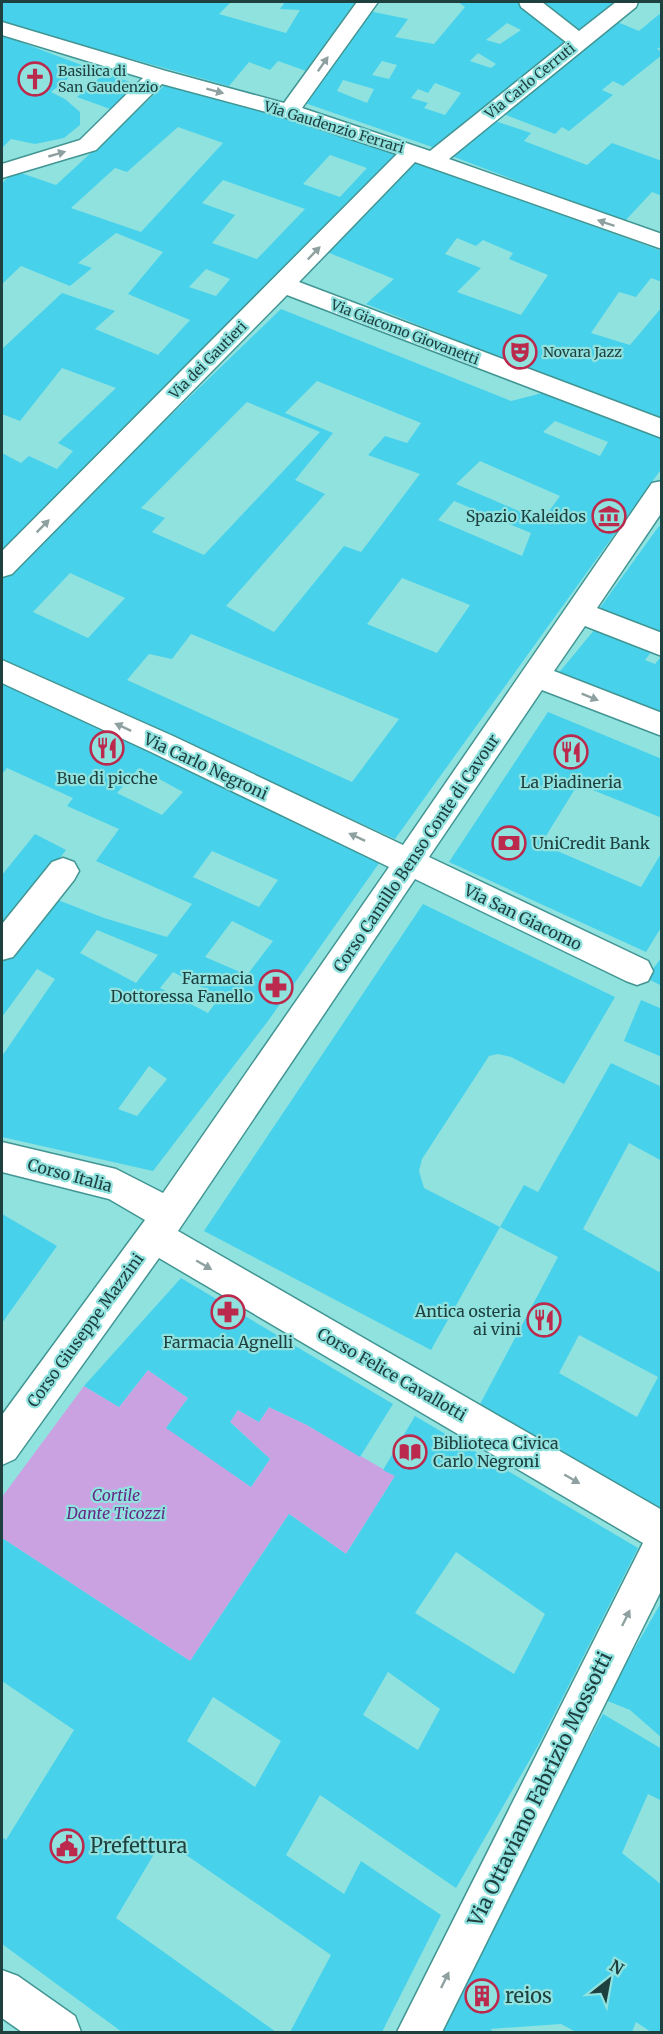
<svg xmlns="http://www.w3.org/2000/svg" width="663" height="2034" font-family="Merriweather,serif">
<rect width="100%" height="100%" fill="#90e2df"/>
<!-- green -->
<polygon fill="#caa2e2" points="148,1370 188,1398 167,1427 251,1487 270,1459 230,1422 238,1410 259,1422 269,1407 307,1425 395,1476 346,1554 289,1514 190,1661 2,1538 2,1497 84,1386 119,1407"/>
<!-- building -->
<g fill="#48d1eb" fill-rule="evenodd">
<polygon points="2,2 231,2 219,14 286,33 300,10 280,9 285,2 355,2 306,71 278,61 270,70 249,62 229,86 2,23"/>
<path d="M 458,2 L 523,2 L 571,40 L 438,149 L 302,102 L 364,10 L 408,19 L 395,37 L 434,44 L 465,7 ZM 507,23 L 521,30 L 500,44 L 486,40 ZM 478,53 L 496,64 L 491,68 L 470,61 ZM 382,61 L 397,65 L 389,79 L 372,75 ZM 343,80 L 374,89 L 367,103 L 337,91 ZM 435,83 L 461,93 L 445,115 L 424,108 L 428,103 L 411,98 L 418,89 L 428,93 Z"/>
<polygon points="535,2 618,2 576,34"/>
<polygon points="662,12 662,46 657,49 662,52 662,55 623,86 613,81 602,90 613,95 569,131 562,127 555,134 501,113 615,21 639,31"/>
<polygon points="2,35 84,66 51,92 65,99 80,112 80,125 64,138 35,144 11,139 2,148"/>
<polygon points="105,73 138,85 110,109 77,97"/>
<path d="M 167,83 L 286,114 L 403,155 L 2,557 L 2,453 L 21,463 L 29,456 L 57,469 L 73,451 L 58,443 L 116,388 L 62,368 L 20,421 L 2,414 L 2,349 L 62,293 L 115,311 L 95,329 L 158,355 L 190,320 L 128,294 L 163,252 L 116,233 L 78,263 L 92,268 L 70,286 L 21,266 L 2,284 L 2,183 L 15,171 L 56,185 ZM 178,127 L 223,143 L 141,232 L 71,208 L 115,168 L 127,172 ZM 330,155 L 367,168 L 340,197 L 303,184 ZM 223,180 L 305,209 L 257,259 L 212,243 L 235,215 L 202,203 ZM 206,269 L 230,279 L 216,296 L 189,287 Z"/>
<polygon points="492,120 531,133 524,141 587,165 612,143 662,161 662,196 652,192 624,222 449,155"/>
<path d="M 415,162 L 662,251 L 662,282 L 651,278 L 636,297 L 619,292 L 591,333 L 630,345 L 662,307 L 662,422 L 366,304 L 394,279 L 327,252 ZM 457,238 L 476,246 L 483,240 L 513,253 L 509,259 L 548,275 L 521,315 L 457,292 L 481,268 L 445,254 Z"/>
<path d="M 281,309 L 511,401 L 546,392 L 662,436 L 662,468 L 395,839 L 2,659 L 2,578 ZM 317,381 L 421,423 L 407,443 L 385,436 L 368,455 L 420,474 L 361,552 L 344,546 L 274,632 L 226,606 L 325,494 L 295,480 L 333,433 L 285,413 ZM 247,402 L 320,432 L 204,555 L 152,532 L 165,518 L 141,508 ZM 555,421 L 608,442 L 600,456 L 543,432 ZM 480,461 L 560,496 L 542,521 L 456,484 ZM 454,501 L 531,533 L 522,556 L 438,520 ZM 70,573 L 125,598 L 88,638 L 33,612 ZM 402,578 L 470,605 L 437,653 L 367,624 ZM 191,634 L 399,719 L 352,782 L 127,680 L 149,654 L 172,659 Z"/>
<polygon points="659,526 662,527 662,635 599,609"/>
<polygon points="600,623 652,651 645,660 655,664 662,655 662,717 557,675"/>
<path d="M 2,681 L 382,859 L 268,1021 L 153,1171 L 2,1137 L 2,1056 L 55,979 L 37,969 L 2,1017 L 2,963 L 49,905 L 58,900 L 104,918 L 167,937 L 192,904 L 96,861 L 119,829 L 67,806 L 73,798 L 7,768 L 2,774 ZM 139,768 L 183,792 L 162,815 L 117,793 ZM 212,851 L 278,880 L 259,907 L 193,877 ZM 232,921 L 273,941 L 247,975 L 205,957 ZM 97,930 L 158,955 L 136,983 L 80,953 ZM 173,972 L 220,997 L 208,1013 L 160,988 ZM 149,1066 L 167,1079 L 137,1116 L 118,1109 Z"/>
<polygon points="548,712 662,759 662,818 578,784 541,844 641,887 662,852 662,926 646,952 449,862"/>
<polygon points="35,834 66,850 2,931 2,875"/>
<polygon points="423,904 615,997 564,1084 511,1057 498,1054 489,1056 422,1159 419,1171 424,1188 500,1227 431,1350 204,1231"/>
<polygon points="662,957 662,986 646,978"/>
<polygon points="641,1000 662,1009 662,1057 624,1041"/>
<path d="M 611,1063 L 662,1087 L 662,1161 L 629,1143 L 583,1229 L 659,1272 L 662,1267 L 662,1511 L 479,1406 L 558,1257 L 500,1227 L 524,1185 L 538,1192 ZM 579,1335 L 658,1377 L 637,1417 L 559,1373 Z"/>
<polygon points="2,1214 57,1246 2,1323"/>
<polygon points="181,1278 393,1404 360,1457 307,1425 269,1407 259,1422 238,1410 230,1422 270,1459 251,1487 166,1428 188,1398 148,1370 119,1407 84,1386"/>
<path d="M 415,1416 L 638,1548 L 540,1742 L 456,1888 L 320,1795 L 286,1855 L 344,1894 L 361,1861 L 441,1915 L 382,2032 L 290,2032 L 331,1955 L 163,1839 L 116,1918 L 276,2032 L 122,2032 L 2,1944 L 2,1837 L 6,1840 L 74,1730 L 2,1681 L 2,1538 L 190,1661 L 289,1514 L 346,1554 L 395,1476 L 383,1470 ZM 456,1552 L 545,1614 L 514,1674 L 415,1613 ZM 388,1672 L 440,1709 L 418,1750 L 363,1715 ZM 213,1697 L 281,1741 L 255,1787 L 187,1741 Z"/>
<polygon points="662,1601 662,1738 630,1710 605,1700"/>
<polygon points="603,1714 662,1749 662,1801 648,1794 622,1853 662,1885 662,2032 651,2032 636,2022 632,2032 576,2032 561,2024 490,2029 494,2032 440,2032 519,1871"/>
</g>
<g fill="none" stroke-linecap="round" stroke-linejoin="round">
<!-- minor casing -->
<g stroke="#419593" stroke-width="3">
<g id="minor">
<polygon points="357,2 378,2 302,108 430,151 566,42 521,7 519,2 542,2 579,31 616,2 638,2 636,7 449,159 662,234 662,249 415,162 299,282 662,419 662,438 287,295 12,574 2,577 2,551 397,154 281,116 162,84 96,150 2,178 2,164 80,140 143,78 2,35 2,22 166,71 284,103"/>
<polygon points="662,481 662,512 597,608 662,633 662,656 585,626 554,671 662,713 662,736 542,690 429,857 648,961 653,971 648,981 637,985 626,981 415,879 178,1231 662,1510 662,1589 442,2032 397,2032 643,1543 159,1258 15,1459 2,1465 2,1415 145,1220 109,1199 2,1172 2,1142 116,1169 163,1193 389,867 151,752 2,683 2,660 173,736 403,845 652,483"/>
<polygon points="63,858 74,862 79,871 74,880 13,957 2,960 2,924 52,862"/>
<polygon points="2,1970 18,1976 75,2016 81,2032 22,2032 2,2018"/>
</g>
</g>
<!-- minor -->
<use href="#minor" fill="#fff" fill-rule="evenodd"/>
</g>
<!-- one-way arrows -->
<defs><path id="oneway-solid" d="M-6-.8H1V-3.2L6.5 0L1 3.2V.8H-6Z" transform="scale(1.5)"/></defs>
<g fill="#8ea0a0">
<use href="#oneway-solid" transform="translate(323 64) rotate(-55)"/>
<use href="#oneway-solid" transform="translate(215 91) rotate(15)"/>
<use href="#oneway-solid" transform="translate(57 154) rotate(-16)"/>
<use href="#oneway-solid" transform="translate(606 223) rotate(-161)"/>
<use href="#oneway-solid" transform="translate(314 253) rotate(-46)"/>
<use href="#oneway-solid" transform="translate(43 526) rotate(-45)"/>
<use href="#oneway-solid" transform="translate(590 697) rotate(22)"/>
<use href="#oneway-solid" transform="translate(123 727) rotate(-155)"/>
<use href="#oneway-solid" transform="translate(357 837) rotate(-155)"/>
<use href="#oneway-solid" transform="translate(204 1265) rotate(30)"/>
<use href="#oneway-solid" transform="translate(572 1479) rotate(30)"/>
<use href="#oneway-solid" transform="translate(626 1618) rotate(-64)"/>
<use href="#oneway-solid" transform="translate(445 1980) rotate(-64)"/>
</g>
<!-- icons -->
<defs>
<g id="church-ring" transform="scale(1.725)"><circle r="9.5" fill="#90e2df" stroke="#bb2a4d" stroke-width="1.5"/><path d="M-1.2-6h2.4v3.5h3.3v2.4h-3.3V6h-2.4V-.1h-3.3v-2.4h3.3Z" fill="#bb2a4d"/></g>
<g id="theatre-ring" transform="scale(1.725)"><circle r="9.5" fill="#90e2df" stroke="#bb2a4d" stroke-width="1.5"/><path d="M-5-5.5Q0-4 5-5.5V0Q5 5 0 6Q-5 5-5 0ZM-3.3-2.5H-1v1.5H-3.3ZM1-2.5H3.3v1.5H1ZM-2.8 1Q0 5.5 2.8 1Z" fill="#bb2a4d"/></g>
<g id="museum-ring" transform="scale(1.725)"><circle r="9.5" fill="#90e2df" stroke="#bb2a4d" stroke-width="1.5"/><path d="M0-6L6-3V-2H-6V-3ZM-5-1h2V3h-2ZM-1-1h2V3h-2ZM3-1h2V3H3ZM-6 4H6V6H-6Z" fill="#bb2a4d"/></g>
<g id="restaurant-ring" transform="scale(1.725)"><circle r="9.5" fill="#90e2df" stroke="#bb2a4d" stroke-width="1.5"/><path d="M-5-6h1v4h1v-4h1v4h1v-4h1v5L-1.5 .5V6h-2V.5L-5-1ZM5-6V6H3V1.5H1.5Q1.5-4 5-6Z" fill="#bb2a4d"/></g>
<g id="bank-ring" transform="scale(1.725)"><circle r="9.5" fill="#90e2df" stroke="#bb2a4d" stroke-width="1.5"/><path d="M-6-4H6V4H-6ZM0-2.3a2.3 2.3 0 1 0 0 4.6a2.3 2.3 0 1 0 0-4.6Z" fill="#bb2a4d"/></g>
<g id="pharmacy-ring" transform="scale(1.725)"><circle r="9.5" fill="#90e2df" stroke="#bb2a4d" stroke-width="1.5"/><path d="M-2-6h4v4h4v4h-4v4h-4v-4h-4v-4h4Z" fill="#bb2a4d"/></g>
<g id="library-ring" transform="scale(1.725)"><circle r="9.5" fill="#90e2df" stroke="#bb2a4d" stroke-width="1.5"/><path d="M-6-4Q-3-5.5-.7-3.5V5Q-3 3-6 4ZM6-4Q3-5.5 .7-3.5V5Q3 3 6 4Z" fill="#bb2a4d"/></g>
<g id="civic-ring" transform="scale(1.725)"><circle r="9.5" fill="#90e2df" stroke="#bb2a4d" stroke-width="1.5"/><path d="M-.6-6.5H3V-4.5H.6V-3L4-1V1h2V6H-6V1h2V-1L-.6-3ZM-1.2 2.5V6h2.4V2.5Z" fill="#bb2a4d"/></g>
<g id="building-ring" transform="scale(1.725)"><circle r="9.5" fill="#90e2df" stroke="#bb2a4d" stroke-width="1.5"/><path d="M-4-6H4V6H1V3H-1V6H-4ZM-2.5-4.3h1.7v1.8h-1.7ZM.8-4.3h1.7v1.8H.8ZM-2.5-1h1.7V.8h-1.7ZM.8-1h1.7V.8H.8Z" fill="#bb2a4d"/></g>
</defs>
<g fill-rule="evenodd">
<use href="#church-ring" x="35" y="79"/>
<use href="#theatre-ring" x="520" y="352"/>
<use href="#museum-ring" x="609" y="516"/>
<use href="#restaurant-ring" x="107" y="748"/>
<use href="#restaurant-ring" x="571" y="752"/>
<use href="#bank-ring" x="509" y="843"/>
<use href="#pharmacy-ring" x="276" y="987"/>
<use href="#pharmacy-ring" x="228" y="1312"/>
<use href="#restaurant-ring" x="544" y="1320"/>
<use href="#library-ring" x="410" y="1452"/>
<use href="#civic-ring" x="67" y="1846"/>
<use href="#building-ring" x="482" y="1996"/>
</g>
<g text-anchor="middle" stroke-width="4.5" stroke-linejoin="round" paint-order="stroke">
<!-- far-poi labels -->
<g font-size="14" fill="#1e4140" stroke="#90e2df" text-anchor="start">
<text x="58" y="76">Basilica di<tspan x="58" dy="16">San Gaudenzio</tspan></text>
<text x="543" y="357">Novara Jazz</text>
</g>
<!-- far-street labels -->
<g font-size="14" fill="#1e4140" stroke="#90e2df">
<text transform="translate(530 81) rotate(-39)" y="5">Via Carlo Cerruti</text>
<text transform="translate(334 127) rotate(17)" y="5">Via Gaudenzio Ferrari</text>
<text transform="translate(405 332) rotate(21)" y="5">Via Giacomo Giovanetti</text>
<text transform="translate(208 360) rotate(-45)" y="5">Via dei Gautieri</text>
</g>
<!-- poi labels -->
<g font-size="16" fill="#1e4140" stroke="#90e2df" text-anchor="end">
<text x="586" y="522">Spazio Kaleidos</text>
<text x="107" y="784" text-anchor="middle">Bue di picche</text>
<text x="571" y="788" text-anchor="middle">La Piadineria</text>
<text x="532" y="849" text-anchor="start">UniCredit Bank</text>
<text x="253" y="984">Farmacia<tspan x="253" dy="18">Dottoressa Fanello</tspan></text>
<text x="521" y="1317">Antica osteria<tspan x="521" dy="18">ai vini</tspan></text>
<text x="228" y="1348" text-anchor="middle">Farmacia Agnelli</text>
<text x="433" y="1449" text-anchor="start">Biblioteca Civica<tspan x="433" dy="18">Carlo Negroni</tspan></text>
</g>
<!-- street labels -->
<g font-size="16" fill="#1e4140" stroke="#90e2df">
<text transform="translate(206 766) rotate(25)" y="6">Via Carlo Negroni</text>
<text transform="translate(416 853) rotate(-56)" y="6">Corso Camillo Benso Conte di Cavour</text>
<text transform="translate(523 917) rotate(26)" y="6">Via San Giacomo</text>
<text transform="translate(70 1175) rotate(15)" y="6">Corso Italia</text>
<text transform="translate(85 1330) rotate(-54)" y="6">Corso Giuseppe Mazzini</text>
<text transform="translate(392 1374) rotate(30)" y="6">Corso Felice Cavallotti</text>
</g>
<!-- park labels -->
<g font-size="16" font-style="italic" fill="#662984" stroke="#90e2df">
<text x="116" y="1501">Cortile<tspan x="116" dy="18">Dante Ticozzi</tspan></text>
</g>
<!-- near-street labels -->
<g font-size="20" fill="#1e4140" stroke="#90e2df">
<text transform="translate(540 1789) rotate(-64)" y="7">Via Ottaviano Fabrizio Mossotti</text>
</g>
<!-- near-poi labels -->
<g font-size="20" fill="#1e4140" stroke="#90e2df" text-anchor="start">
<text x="90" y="1853">Prefettura</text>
<text x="505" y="2003">reios</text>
</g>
</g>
<!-- border -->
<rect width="663" height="2034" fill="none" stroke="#1e4140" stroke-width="6"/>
<!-- north arrow -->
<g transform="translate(609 1980) rotate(31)" stroke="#90e2df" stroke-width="4.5" paint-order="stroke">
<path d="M0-4.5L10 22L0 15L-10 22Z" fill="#1e4140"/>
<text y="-9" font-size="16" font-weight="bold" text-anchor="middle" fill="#1e4140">N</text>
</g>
</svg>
